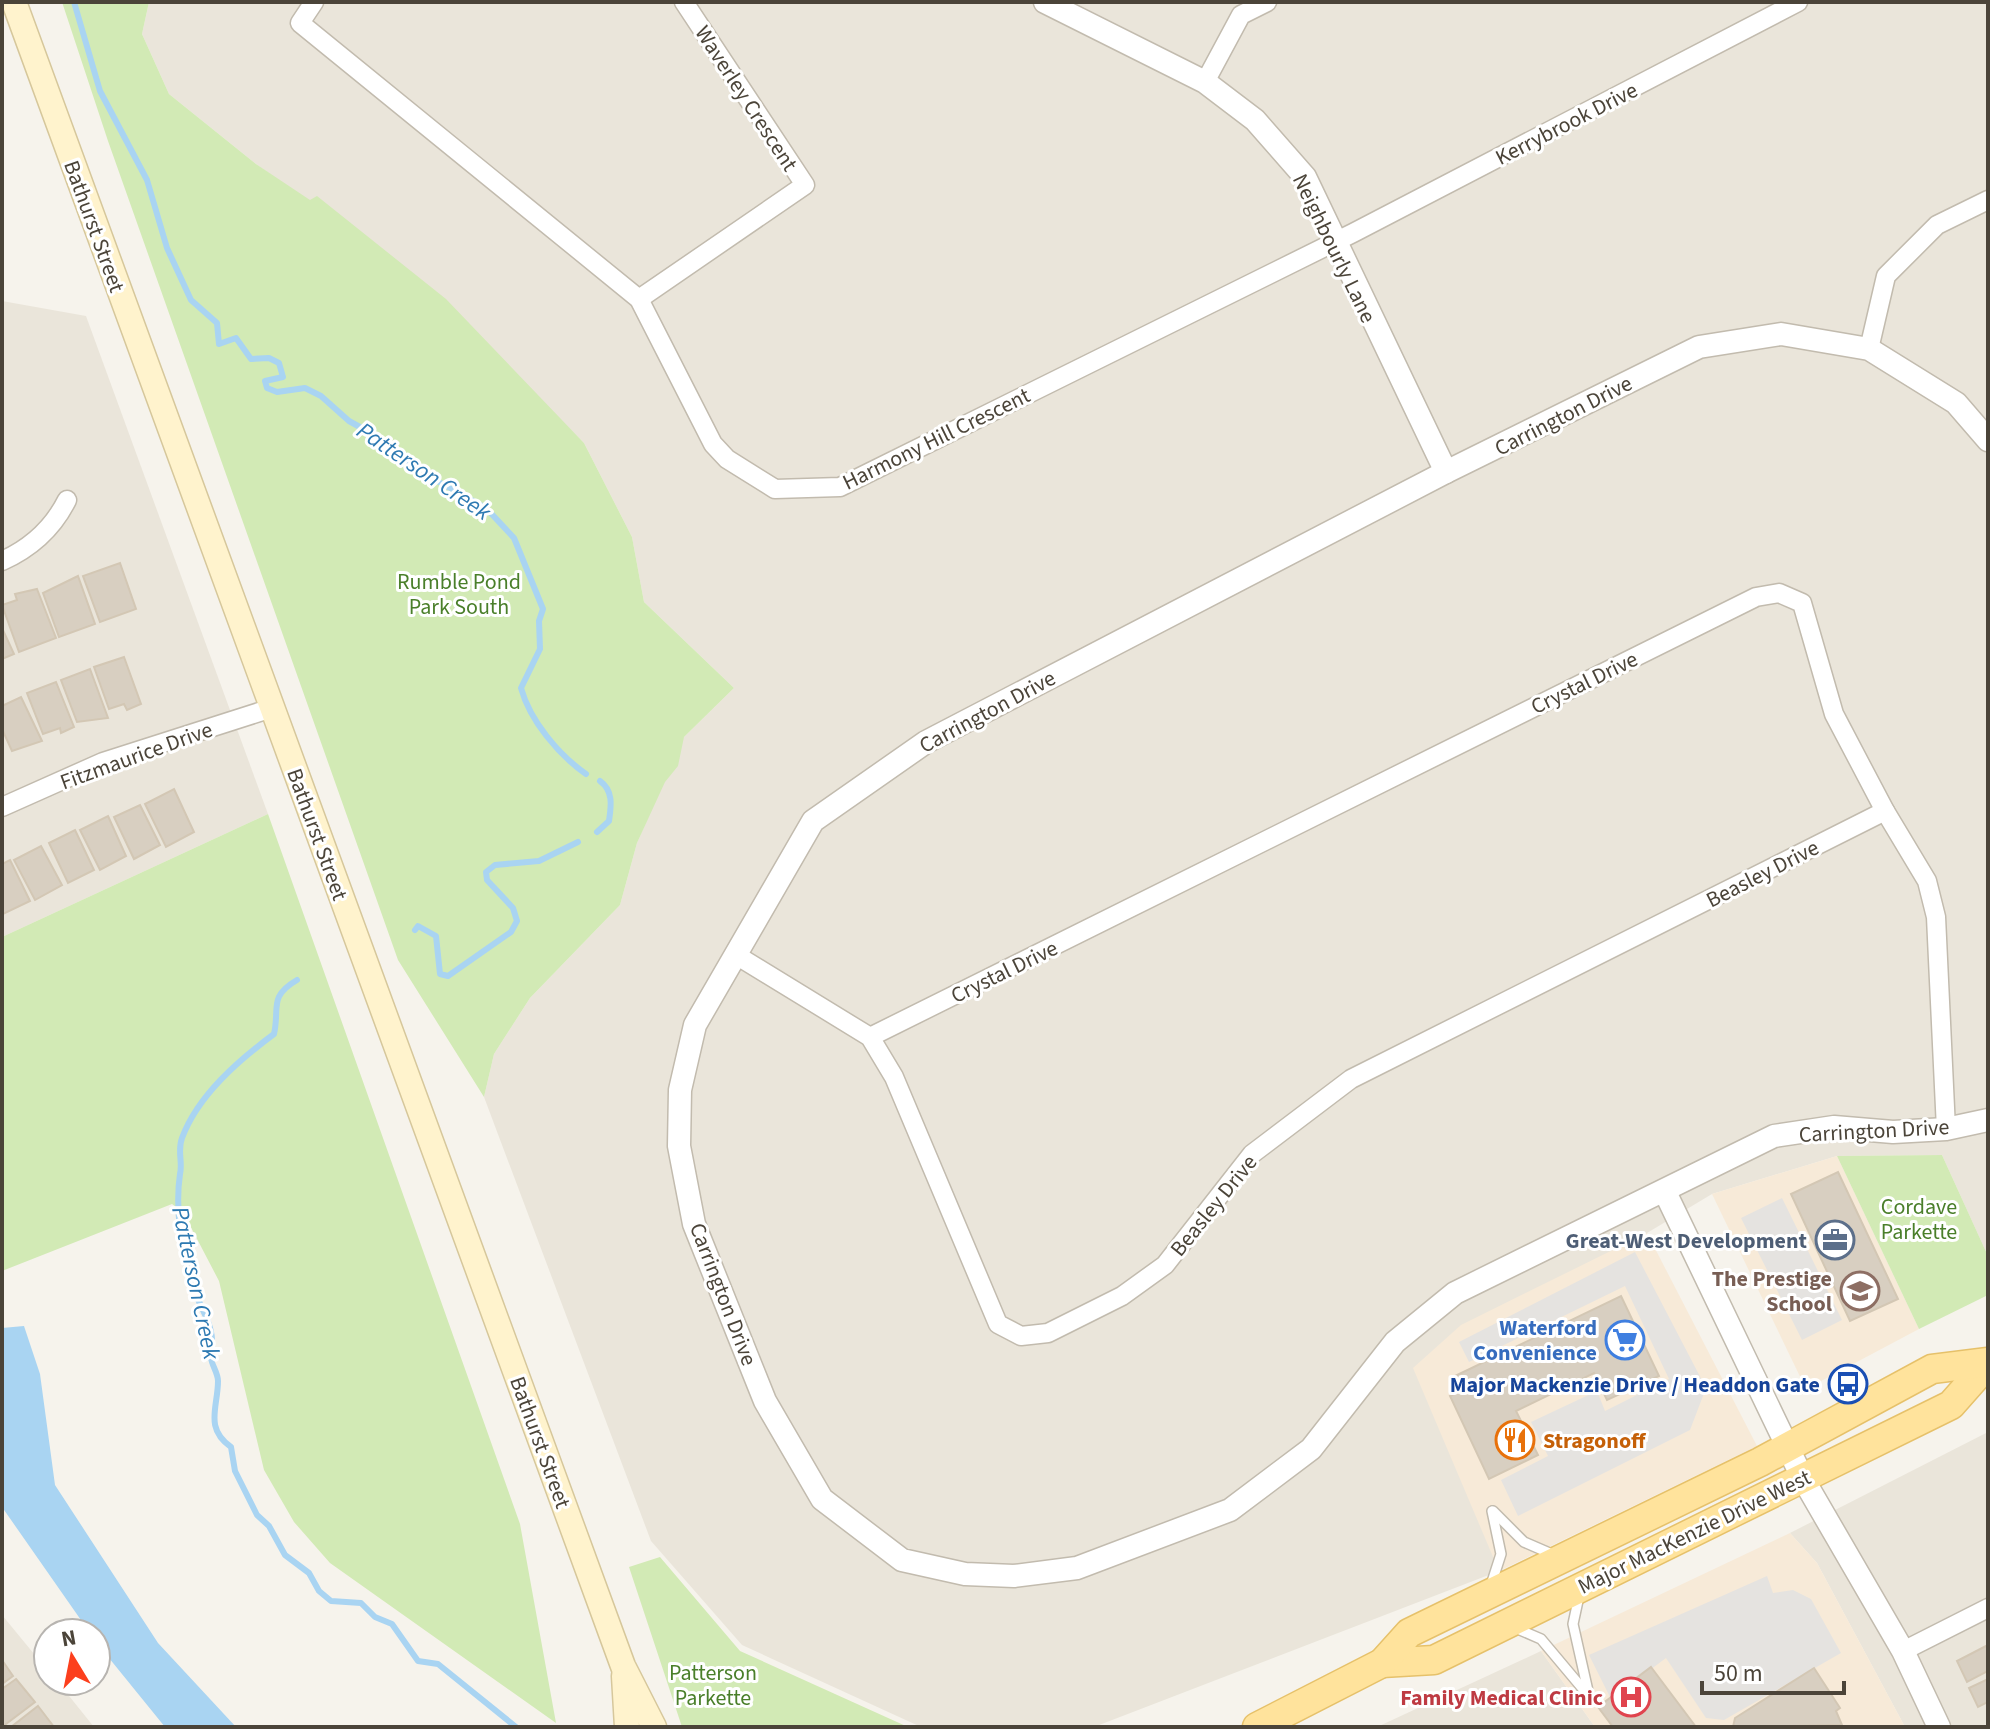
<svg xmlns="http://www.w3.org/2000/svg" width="1990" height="1729" font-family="'Source Sans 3',sans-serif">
<rect width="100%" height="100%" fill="#f6f3ec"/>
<!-- residential -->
<g fill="#eae5da">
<polygon points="149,2 1988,2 1988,1256 1942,1155 1837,1156 1712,1194 1647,1233 1499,1571 1094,1727 921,1727 742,1645 651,1541 484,1097 494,1054 530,998 620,905 637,843 682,739 734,688 644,602 632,537 584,443 428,287 256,164 169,94 142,34"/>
<polygon points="2,301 86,316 268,814 2,937"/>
<polygon points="1988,1432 1988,1727 1905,1727 1817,1563 1790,1533"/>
<polygon points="2,1615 48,1671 48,1681 57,1681 94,1727 2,1727"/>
<polygon points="1541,1651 1595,1727 1377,1727"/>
</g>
<!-- commercial -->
<g fill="#f7ead8">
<polygon points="1837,1156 1919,1329 1806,1389 1712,1194"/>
<polygon points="1647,1233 1757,1446 1499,1571 1413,1368 1461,1325"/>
<polygon points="1790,1533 1817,1563 1905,1727 1595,1727 1541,1651"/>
</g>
<!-- green -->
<g fill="#d2eab5">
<polygon points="62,2 149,2 142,34 169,94 256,164 310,200 317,196 446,299 584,443 632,537 644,602 734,688 684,737 678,766 665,782 637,843 620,905 530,998 494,1054 484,1097 398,960 108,141"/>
<polygon points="268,814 520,1524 556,1723 330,1563 294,1522 264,1470 219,1281 183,1212 172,1204 2,1271 2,937"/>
<polygon points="1942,1155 1988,1256 1988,1295 1919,1329 1837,1156"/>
<polygon points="660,1557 740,1651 908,1727 682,1727 629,1567"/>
</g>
<!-- parking -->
<g fill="#e5e3e0">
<polygon points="1782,1198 1842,1320 1802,1340 1741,1218"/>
<polygon points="1635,1252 1706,1388 1690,1430 1518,1516 1501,1480 1548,1456 1531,1422 1597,1391 1605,1411 1669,1379 1625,1286 1469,1362 1459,1342"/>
<polygon points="1767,1576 1773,1593 1793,1590 1811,1599 1841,1653 1724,1720 1706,1718 1666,1658 1611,1699 1589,1655"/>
</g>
<!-- water -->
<polygon fill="#a9d4f2" points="24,1326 40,1374 55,1485 158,1643 236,1727 165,1727 96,1642 96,1633 90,1633 2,1507 2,1328"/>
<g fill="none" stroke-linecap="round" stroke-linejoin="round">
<!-- stream -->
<g stroke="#a9d4f2" stroke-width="6">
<path d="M 74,2 L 100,91 L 147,180 L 167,248 L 191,300 L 217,323 L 219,344 L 236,338 L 251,359 L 269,358 L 279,363 L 283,377 L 265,381 L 267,388 L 277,392 L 305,388 L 321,396 L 349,421 L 387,442 L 411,468 L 426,470 L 430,477 L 486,508 L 514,538 L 543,609 L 539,621 L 540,649 L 521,688 C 530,721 559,755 586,774"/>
<path d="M 597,832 L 609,821 C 611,807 614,791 600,781"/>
<polyline points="415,930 418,926 436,936 440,974 448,976 511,932 517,921 513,908 487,880 486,872 495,865 539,861 578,842"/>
<path d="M 297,980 C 268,997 280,1008 274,1034 C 239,1060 198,1095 182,1138 C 177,1151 183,1162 180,1174 C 175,1207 181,1249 191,1282 C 196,1300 211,1320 212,1339 C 212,1345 210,1352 211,1358 C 212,1366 218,1373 218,1381 C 218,1407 204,1428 231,1447 L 235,1471 L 257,1515 L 269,1526 L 285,1555 L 309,1573 L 319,1591 L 331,1601 L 361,1603 L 375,1617 L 392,1624 L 418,1661 L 438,1664 L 516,1727"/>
</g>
</g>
<!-- building -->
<g fill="#d8cfc1" stroke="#d3c7b4" stroke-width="2">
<polygon points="120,563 136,609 100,622 83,576"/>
<polygon points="78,576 95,624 59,637 43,593"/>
<polygon points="37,589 56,638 19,652 2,605 17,600 15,594"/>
<polygon points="2,628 14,654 2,659"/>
<polygon points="124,657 141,704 127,710 124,704 109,709 94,667"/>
<polygon points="90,669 108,718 77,722 61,680"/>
<polygon points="56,682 74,727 61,733 60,728 43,734 27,693"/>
<polygon points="21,697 42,741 12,751 2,729 2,706"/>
<polygon points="174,789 194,832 166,847 145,804"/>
<polygon points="140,805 160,845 134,859 114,817"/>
<polygon points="108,816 126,856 100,870 80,830"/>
<polygon points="75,830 94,870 68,883 49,843"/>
<polygon points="41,846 62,885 35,900 14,860"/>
<polygon points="10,860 30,901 3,914 2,864"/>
<polygon points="1838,1172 1898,1299 1850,1321 1791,1194"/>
<polygon points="1621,1296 1659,1376 1607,1400 1594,1373 1516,1411 1538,1455 1489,1479 1450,1396 1462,1390 1455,1376"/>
<polygon points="1988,1645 1988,1671 1967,1682 1957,1661"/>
<polygon points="2,1660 13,1676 2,1684"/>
<polygon points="1651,1667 1696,1727 1613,1727 1598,1707"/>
<polygon points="1814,1668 1840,1708 1836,1711 1842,1725 1733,1727 1735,1718"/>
<polygon points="16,1679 35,1702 2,1727 2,1689"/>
<polygon points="1988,1679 1988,1702 1978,1707 1969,1688"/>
<polygon points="38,1706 54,1727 11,1727"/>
</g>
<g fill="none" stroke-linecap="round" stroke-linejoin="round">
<!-- service casing -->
<g stroke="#c2bbae" stroke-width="12">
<g id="service">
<polyline points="1493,1511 1524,1542 1554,1555"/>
<polyline points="1491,1585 1501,1554 1492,1511"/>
<polyline points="1579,1596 1573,1624 1588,1691"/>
<polyline points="1513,1627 1541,1639 1588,1695"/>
</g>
</g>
<!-- minor casing -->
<g stroke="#c2bbae" stroke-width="21">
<g id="minor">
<polyline points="314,2 300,23 639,299 713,444 727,459 775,489 840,487 1353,233 1798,2"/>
<polyline points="1205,82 1241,15 1267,2"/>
<polyline points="639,299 805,185 684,2"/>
<polyline points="1869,349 1886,276 1937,225 1988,200"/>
<path d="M 2,561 C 31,548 53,528 67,500"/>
<polyline points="2,807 103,762 272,708"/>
<polyline points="736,955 870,1037 894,1077 998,1324 1021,1336 1048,1333 1122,1296 1165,1265 1252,1154 1351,1079 1885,811"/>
<polyline points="870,1037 1756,597 1779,593 1802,603 1834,714 1885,811 1927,881 1936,917 1946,1129"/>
<polyline points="1903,1651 1988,1608"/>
</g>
</g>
<!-- tertiary casing -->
<g stroke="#c2bbae" stroke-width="25">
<g id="tertiary">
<polyline points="1045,2 1205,82 1255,120 1305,177 1446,472"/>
<polyline points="1988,440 1956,403 1869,349 1781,334 1699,347 1446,472 926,742 813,821 695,1025 680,1090 679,1146 694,1224 765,1401 822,1499 902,1560 965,1574 1014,1576 1077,1568 1230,1510 1311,1449 1395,1342 1455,1293 1774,1136 1834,1127 1893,1132 1946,1129 1988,1120"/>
<polyline points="1665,1192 1802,1477 1903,1651 1939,1727"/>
</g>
</g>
<!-- secondary casing -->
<g stroke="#d6c79b" stroke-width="27">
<g id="secondary">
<polyline points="14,2 623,1666 654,1727"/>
<polyline points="624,1676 627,1727"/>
</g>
</g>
<!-- primary casing -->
<g stroke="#e6c16a" stroke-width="31">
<g id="primary">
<polyline points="1382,1663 1434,1660 1951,1405 1988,1363"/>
<polyline points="1257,1727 1382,1663 1409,1633 1760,1462 1932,1369 1988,1362"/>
</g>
</g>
<!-- service -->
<use href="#service" stroke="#fff" stroke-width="9"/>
<!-- minor -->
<use href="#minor" stroke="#fff" stroke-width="18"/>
<!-- tertiary -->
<use href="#tertiary" stroke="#fff" stroke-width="22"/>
<!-- secondary -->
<use href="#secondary" stroke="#fff3cd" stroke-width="24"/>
<!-- primary -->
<use href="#primary" stroke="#ffe39c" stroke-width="28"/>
</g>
<!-- icons -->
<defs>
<g id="office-ring" transform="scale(2)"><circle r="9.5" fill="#fff" stroke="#5c6f8a" stroke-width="1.5"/><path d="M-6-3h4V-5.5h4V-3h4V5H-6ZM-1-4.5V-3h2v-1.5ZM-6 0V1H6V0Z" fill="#5c6f8a"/></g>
<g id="school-ring" transform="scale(2)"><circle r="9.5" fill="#fff" stroke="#8d6e63" stroke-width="1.5"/><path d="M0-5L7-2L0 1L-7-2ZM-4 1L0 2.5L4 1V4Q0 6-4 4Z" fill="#8d6e63"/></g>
<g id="supermarket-ring" transform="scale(2)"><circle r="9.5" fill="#fff" stroke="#3f7fe0" stroke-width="1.5"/><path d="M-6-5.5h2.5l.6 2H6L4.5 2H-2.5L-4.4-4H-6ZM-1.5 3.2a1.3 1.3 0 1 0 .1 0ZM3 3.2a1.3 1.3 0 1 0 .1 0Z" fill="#3f7fe0"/></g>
<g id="bus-ring" transform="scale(2)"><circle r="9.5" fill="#fff" stroke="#1a4fb4" stroke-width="1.5"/><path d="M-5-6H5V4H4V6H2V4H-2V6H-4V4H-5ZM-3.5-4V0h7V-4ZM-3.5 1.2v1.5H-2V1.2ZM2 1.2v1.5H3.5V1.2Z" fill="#1a4fb4"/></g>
<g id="restaurant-ring" transform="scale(2)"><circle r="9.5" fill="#fff" stroke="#e8710a" stroke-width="1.5"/><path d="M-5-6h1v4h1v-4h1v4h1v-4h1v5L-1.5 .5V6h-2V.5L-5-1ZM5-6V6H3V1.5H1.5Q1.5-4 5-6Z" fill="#e8710a"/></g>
<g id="hospital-ring" transform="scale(2)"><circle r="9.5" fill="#fff" stroke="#e0444e" stroke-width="1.5"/><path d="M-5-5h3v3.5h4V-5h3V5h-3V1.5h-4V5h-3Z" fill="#e0444e"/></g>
</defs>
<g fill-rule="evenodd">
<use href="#office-ring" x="1835" y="1240"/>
<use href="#school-ring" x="1860" y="1291"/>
<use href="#supermarket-ring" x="1625" y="1340"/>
<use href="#bus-ring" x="1848" y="1384"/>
<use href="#restaurant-ring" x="1515" y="1440"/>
<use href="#hospital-ring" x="1631" y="1697"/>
</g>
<g text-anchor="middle" stroke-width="6" stroke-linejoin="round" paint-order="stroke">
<!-- street labels -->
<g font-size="22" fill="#4b4439" stroke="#fff">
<text transform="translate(747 98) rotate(57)" y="8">Waverley Crescent</text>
<text transform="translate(1566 123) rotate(-27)" y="8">Kerrybrook Drive</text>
<text transform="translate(95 226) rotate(70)" y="8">Bathurst Street</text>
<text transform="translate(1335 248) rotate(64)" y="8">Neighbourly Lane</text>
<text transform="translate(1563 415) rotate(-27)" y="8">Carrington Drive</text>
<text transform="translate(936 438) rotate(-26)" y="8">Harmony Hill Crescent</text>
<text transform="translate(1584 682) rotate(-26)" y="8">Crystal Drive</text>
<text transform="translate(987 711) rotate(-28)" y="8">Carrington Drive</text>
<text transform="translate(136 755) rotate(-20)" y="8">Fitzmaurice Drive</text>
<text transform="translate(318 834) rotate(70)" y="8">Bathurst Street</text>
<text transform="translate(1762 873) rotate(-27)" y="8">Beasley Drive</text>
<text transform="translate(1004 971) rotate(-26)" y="8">Crystal Drive</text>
<text transform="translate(1874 1130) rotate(-3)" y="8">Carrington Drive</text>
<text transform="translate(1213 1205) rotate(-51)" y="8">Beasley Drive</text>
<text transform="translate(724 1294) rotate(69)" y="8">Carrington Drive</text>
<text transform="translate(541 1442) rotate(70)" y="8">Bathurst Street</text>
<text transform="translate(1694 1531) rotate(-26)" y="8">Major MacKenzie Drive West</text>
</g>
<!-- park labels -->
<g font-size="22" fill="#4a7f2a" stroke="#fff">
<text x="459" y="589">Rumble Pond<tspan x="459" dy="25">Park South</tspan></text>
<text x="1919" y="1214">Cordave<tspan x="1919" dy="25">Parkette</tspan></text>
<text x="713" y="1680">Patterson<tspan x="713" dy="25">Parkette</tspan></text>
</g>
<!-- service labels -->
<g font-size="22" font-weight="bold" fill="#4e5e75" stroke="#fff" text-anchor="end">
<text x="1807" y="1248">Great-West Development</text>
</g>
<!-- education labels -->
<g font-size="22" font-weight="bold" fill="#785e54" stroke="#fff" text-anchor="end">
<text x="1832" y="1286">The Prestige<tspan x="1832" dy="25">School</tspan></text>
</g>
<!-- shop labels -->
<g font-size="22" font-weight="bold" fill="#366cbe" stroke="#fff" text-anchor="end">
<text x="1597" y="1335">Waterford<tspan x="1597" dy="25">Convenience</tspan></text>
</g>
<!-- transit labels -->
<g font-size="22" font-weight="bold" fill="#164399" stroke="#fff" text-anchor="end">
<text x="1820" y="1392">Major Mackenzie Drive / Headdon Gate</text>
</g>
<!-- food labels -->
<g font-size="22" font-weight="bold" fill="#c56008" stroke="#fff" text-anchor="start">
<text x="1543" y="1448">Stragonoff</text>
</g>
<!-- health labels -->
<g font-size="22" font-weight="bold" fill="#be3a42" stroke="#fff" text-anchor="end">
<text x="1603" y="1705">Family Medical Clinic</text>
</g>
<!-- water labels -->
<g font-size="24" font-style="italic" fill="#2e7ab2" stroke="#fff">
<text transform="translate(424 471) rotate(34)" y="8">Patterson Creek</text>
<text transform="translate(196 1283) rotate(78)" y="8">Patterson Creek</text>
</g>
</g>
<!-- border -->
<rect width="1990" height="1729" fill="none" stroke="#4b4439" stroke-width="8"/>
<!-- north arrow -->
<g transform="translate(72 1657) rotate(350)"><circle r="38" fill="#ffffff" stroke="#b7b4b0" stroke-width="2"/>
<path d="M0-6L14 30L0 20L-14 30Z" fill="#fc3f1d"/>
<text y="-12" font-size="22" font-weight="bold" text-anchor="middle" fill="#4b4439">N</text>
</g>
<!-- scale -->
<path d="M1702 1681v12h142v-12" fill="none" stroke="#4b4439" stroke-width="4"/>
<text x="1714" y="1681" font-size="24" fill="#4b4439" stroke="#ffffff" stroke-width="6" paint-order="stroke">50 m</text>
</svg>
